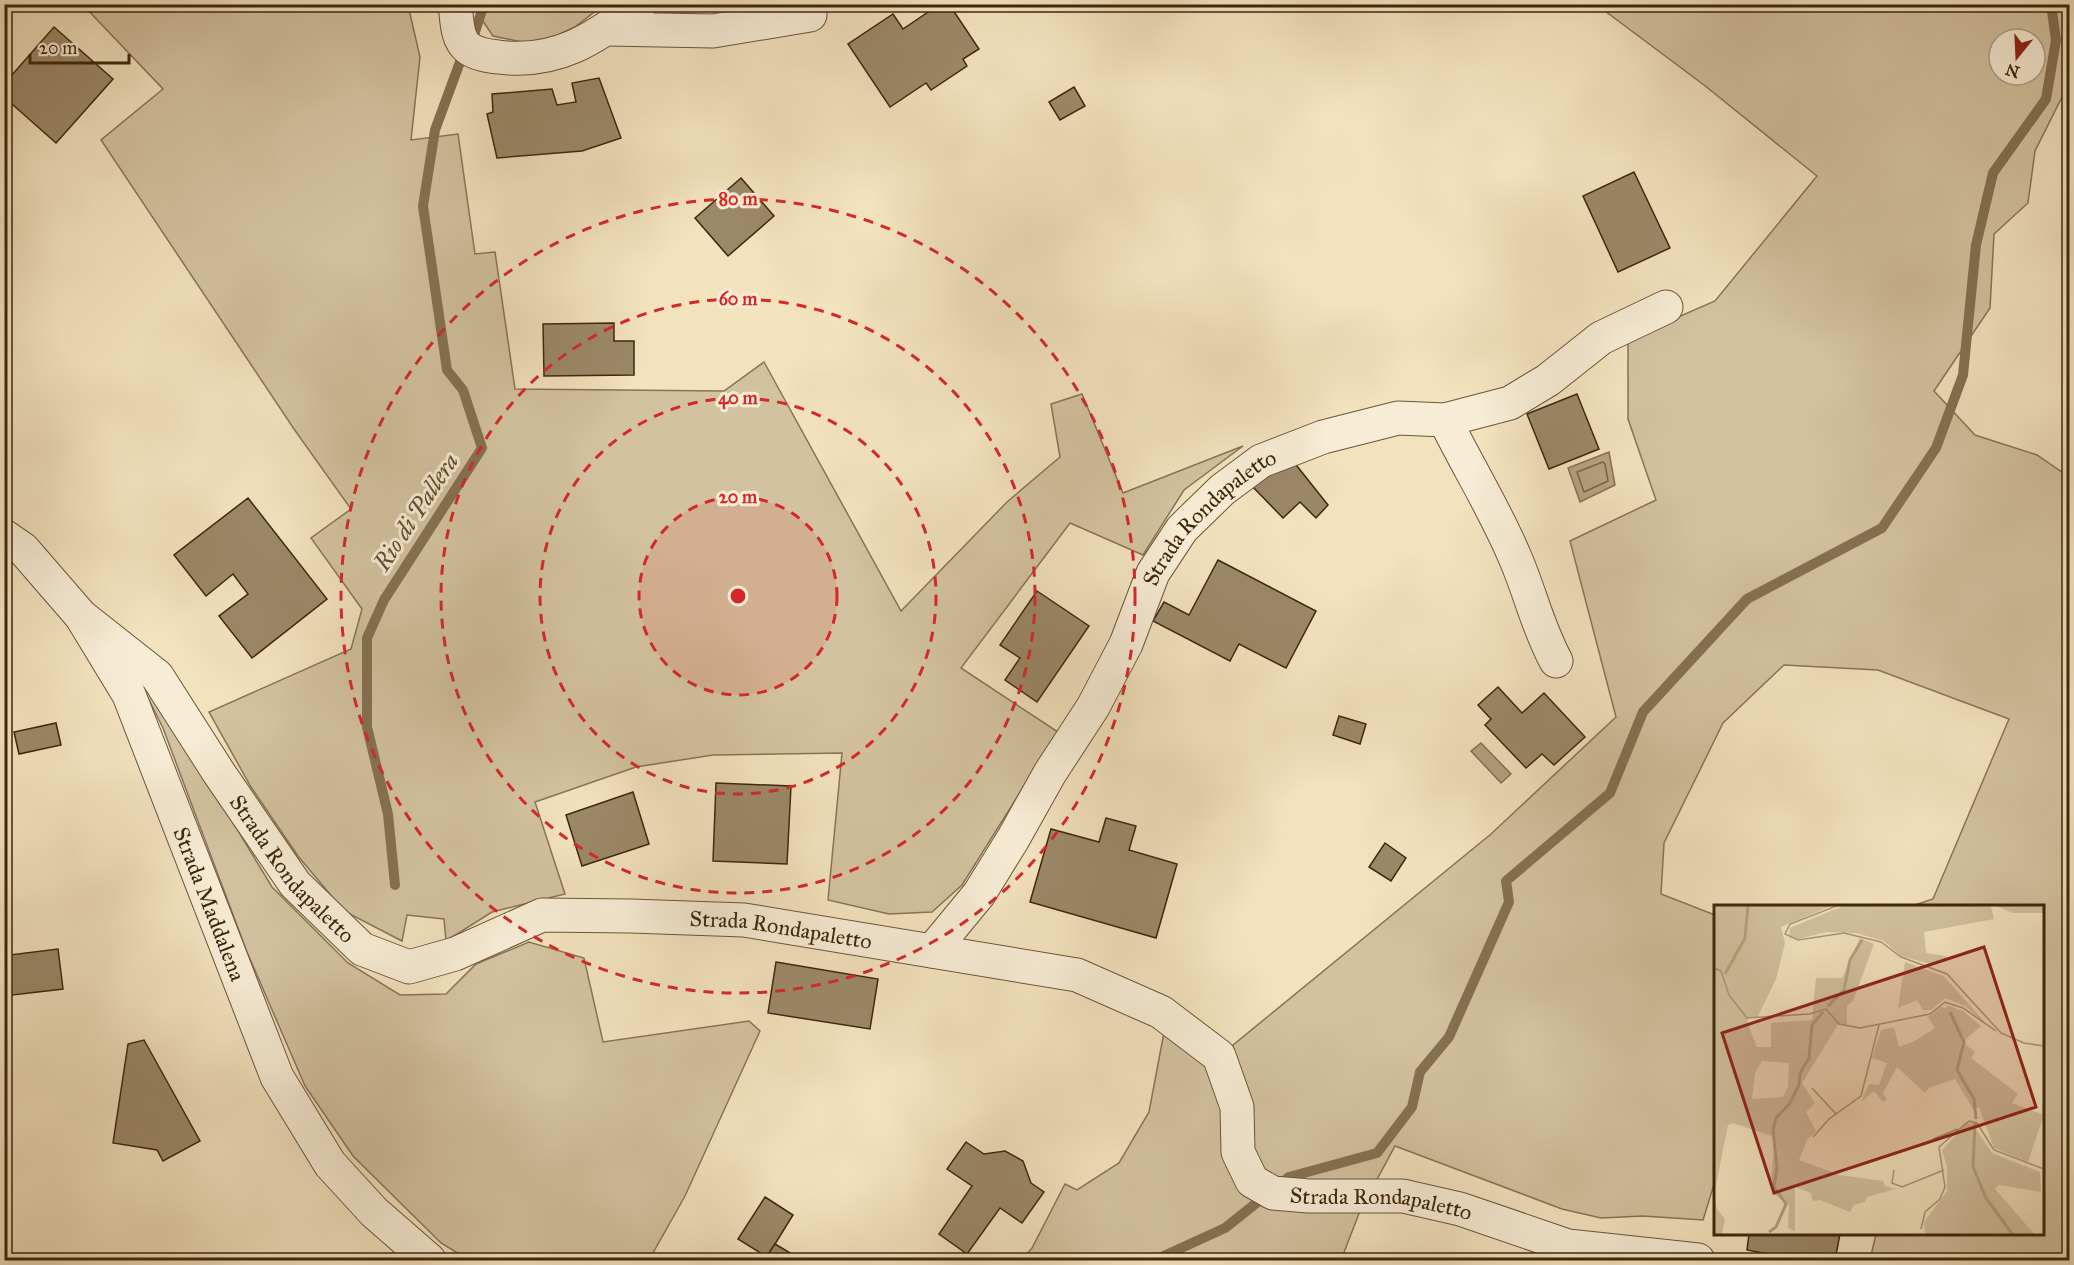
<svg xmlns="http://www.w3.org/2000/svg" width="2074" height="1265" font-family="'IM FELL Great Primer',serif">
<rect width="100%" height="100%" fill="#f2e2be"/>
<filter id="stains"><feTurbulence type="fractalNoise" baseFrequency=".00333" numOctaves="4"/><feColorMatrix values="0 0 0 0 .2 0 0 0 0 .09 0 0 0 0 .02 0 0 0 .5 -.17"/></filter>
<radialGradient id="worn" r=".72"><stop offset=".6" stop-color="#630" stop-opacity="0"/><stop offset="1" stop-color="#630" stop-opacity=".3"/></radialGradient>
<!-- green -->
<g fill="#d3c2a0" stroke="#887456" stroke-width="1.5" fill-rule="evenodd">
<polygon points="83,5 408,5 420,57 411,140 458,134 475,254 495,252 515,389 724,391 764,362 901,611 1007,502 1060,457 1051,404 1082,394 1123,493 1243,446 1184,490 1143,555 1070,523 961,668 1058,732 962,885 932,912 889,914 828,900 842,753 713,755 636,767 535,802 565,894 492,912 446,941 444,919 407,915 402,941 344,911 298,856 251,787 209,712 351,649 362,609 311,538 351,509 294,429 101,140 163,89"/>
<polygon points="472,5 603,5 575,27 537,45 493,36"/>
<path d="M 1597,5 L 2069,5 L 2069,36 L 2065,91 L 2035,151 L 2028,203 L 1994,234 L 1990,308 L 1934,391 L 1975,435 L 2037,455 L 2069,477 L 2069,1260 L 1870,1260 L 1876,1234 L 2042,1234 L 2042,906 L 1912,906 L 1933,899 L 2009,719 L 1878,670 L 1784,665 L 1723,723 L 1664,843 L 1661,894 L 1715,915 L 1716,1178 L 1703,1220 L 1643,1216 L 1601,1218 L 1562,1209 L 1395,1146 L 1360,1211 L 1341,1260 L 1022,1260 L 1032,1248 L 1065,1184 L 1077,1190 L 1119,1163 L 1149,1112 L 1165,1027 L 1211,1063 L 1491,834 L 1616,717 L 1570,541 L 1656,500 L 1628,419 L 1628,339 L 1715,301 L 1817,176 L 1704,85 ZM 1999,39 L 2035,39 L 2035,75 L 1999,75 Z"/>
<polygon points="151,687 272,887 348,963 400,995 446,994 476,964 529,942 584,958 603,1042 749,1021 760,1031 685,1196 649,1260 469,1260 441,1243 353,1156 305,1086 247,952 163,728 145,692"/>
</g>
<!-- water -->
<g fill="#b4a281" stroke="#847152" stroke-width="1.5">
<polygon points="1609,452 1615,485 1580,502 1568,468"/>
<polygon points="1481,743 1511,774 1501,783 1471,751"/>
</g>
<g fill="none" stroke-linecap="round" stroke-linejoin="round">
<!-- shore -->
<polygon stroke="#786446" stroke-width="1.5" points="1603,462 1605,464 1608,481 1584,492 1577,472"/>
<!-- stream -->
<g stroke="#847152" stroke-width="10">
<polyline points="474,35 484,4"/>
<polyline points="395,885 388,814 367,727 367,638 384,600 482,448 463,390 447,370 423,206 435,130 460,62"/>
<polyline points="1155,1260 1225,1228 1289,1177 1377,1153 1412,1107 1420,1072 1449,1037 1509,902 1506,881 1610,793 1643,712 1747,599 1882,528 1936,448 1963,375 1976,245 1993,173 2046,99 2056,40 2051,4"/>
</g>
</g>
<!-- building -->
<g fill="#9b8869" stroke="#3d270c" stroke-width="1.5">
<polygon points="940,4 949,4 979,49 963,59 967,66 931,90 926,83 890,107 848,44 893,14 903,29"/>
<polygon points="54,27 113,79 56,143 4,97 4,84"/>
<polygon points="599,78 621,138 582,151 497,158 487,114 493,112 492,94 552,89 557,105 576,102 572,83"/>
<polygon points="1074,87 1085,106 1060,120 1049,102"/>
<polygon points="1634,172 1670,248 1618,272 1583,196"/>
<polygon points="741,178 774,216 728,256 695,218"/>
<polygon points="614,323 614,341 634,341 634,375 544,376 543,324"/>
<polygon points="1577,394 1599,449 1549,469 1527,414"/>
<polygon points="1289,456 1328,505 1316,518 1300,502 1283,518 1247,481"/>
<polygon points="248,498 327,599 252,658 219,616 248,594 233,574 206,596 174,555"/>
<polygon points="1218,560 1316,611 1286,668 1239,644 1230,661 1153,621 1164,602 1189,615"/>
<polygon points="1037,591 1089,626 1037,702 1005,680 1020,658 1000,645"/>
<polygon points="1498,687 1522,713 1544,693 1585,737 1554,765 1542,754 1526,768 1485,725 1491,719 1478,705"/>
<polygon points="1339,716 1366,724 1360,744 1333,735"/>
<polygon points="56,723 61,745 19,754 14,732"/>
<polygon points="716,783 791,786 787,864 713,861"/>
<polygon points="633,792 649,844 582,866 566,815"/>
<polygon points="1106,818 1136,826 1129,850 1177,864 1156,938 1030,902 1051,829 1099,842"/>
<polygon points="1385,843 1406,858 1391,881 1369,867"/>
<polygon points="7,931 10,955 58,949 63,989 4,996 4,932"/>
<polygon points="776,962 878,979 870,1029 768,1013"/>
<polygon points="144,1040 200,1141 163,1161 157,1150 113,1143 128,1044"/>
<polygon points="966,1142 984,1154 1005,1151 1023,1161 1031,1183 1044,1192 1022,1223 1000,1208 967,1254 939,1234 972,1186 947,1169"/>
<polygon points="765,1197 793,1215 767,1257 738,1239"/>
<polygon points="1749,1234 1840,1234 1835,1260 1800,1260 1747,1250"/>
<polygon points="775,1244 802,1260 764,1260"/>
</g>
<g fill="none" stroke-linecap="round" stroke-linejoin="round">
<!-- minor casing -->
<g stroke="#6a5638" stroke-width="35">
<g id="minor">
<path d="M 455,4 C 457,18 456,39 468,48 C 476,54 488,56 498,57 C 556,65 596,38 640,4"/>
<polyline points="607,29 713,31 810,15"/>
<path d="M 1445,420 C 1467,465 1494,508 1514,555 C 1530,591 1537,626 1556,661"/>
<path id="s1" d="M 4,536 L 23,549 L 81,616 L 129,695 L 277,1077 L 330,1164 L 374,1212 L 429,1260"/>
<path id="s2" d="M 81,616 L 157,676 L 219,773 L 295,884 L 362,949 L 409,967 L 455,954 L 542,915 L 631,916 L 744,920 L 1077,975 L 1161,1012 L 1219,1056 L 1237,1107 L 1238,1152 L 1252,1181 L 1273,1193 L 1309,1196 L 1403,1196 L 1460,1209 L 1568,1246 L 1698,1260"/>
<path id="s3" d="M 932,951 L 979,894 L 1013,839 L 1050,773 L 1093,707 L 1126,644 L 1153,573 L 1182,529 L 1222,490 L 1261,461 L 1323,437 L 1398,418 L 1445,420 L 1510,403 L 1548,380 L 1601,338 L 1666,307"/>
</g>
</g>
<!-- minor -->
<use href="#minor" stroke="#f7ecd5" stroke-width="33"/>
</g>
<!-- distance rings -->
<circle cx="738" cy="596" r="99" fill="#d62828" fill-opacity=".12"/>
<g fill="none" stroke="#d62828" stroke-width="3" stroke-dasharray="10 8">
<circle cx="738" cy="596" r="99"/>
<circle cx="738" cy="596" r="198"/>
<circle cx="738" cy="596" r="297"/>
<circle cx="738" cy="596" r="397"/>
</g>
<g text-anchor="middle" stroke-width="6" stroke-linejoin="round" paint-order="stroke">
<!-- street labels -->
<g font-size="22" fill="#3d270c" stroke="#f7ecd5">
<text dy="8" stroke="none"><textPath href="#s3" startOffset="520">Strada Rondapaletto</textPath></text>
<text dy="8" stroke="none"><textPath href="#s2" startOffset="333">Strada Rondapaletto</textPath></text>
<text dy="8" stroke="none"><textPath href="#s1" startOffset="428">Strada Maddalena</textPath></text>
<text dy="8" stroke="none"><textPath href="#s2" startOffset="873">Strada Rondapaletto</textPath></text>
<text dy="8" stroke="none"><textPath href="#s2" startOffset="1602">Strada Rondapaletto</textPath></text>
</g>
<!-- water labels -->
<g font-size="24" font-style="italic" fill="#614c2f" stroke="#f7ecd5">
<text transform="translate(416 512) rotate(-57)" y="8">Rio di Pallera</text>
</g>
</g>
<!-- overview -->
<g transform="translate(1714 905)">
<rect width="330" height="330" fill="#f2e2be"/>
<path d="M 0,0 L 119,0 L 67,22 L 71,38 L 62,74 L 43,113 L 36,112 L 33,117 L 43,142 L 57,142 L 57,118 L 98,115 L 102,73 L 128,73 L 146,33 L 160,39 L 139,96 L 133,101 L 133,120 L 125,118 L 88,178 L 101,198 L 92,207 L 102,226 L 93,235 L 85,255 L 126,270 L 169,276 L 171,281 L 181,284 L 153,292 L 151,297 L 140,300 L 136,307 L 106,295 L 99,296 L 97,288 L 81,282 L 81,326 L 74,323 L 75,300 L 61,290 L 57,276 L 61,232 L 19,218 L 14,220 L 0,290 ZM 48,156 L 75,158 L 74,182 L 69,192 L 38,194 L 41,168 ZM 131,0 L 269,0 L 277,2 L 280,14 L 210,27 L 212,48 L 232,51 L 233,55 L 216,59 L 187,51 L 170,36 L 142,28 L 113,27 L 84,34 L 75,31 L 76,23 ZM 330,0 L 330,8 L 299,8 L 282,1 ZM 191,57 L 230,71 L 275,122 L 251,101 L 231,93 L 217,105 L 209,105 L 203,95 L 184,103 ZM 233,100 L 249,106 L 267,121 L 251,135 L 252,140 L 261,147 L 257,153 L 304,189 L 298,198 L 330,210 L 314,257 L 280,243 L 265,202 L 259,204 L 241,174 L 215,183 L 211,188 L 183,162 L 169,188 L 173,195 L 169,197 L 160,186 L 147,197 L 155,179 L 165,180 L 173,158 L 158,153 L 167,125 L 180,122 L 185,142 L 201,136 L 221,123 L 214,112 L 227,102 L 233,103 ZM 258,218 L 278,248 L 326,267 L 327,287 L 285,280 L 281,284 L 321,330 L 211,330 L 210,317 L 233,286 L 233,262 L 228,245 L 252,219 ZM 0,291 L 3,304 L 11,314 L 8,330 L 0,330 Z" fill="#d3c2a0" fill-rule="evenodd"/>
<path fill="none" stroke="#b4a281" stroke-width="3" d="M 11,69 L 31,33 L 34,0M 114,101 L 130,85 L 136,55 L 148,35M 236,107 L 250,137 L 243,165 L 260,194 L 262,214M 261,218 L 259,262 L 272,293 L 299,330M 55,327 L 62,322 L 72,299 L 60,282 L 63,262 L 59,225 L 62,213 L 76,198 L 85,180 L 86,168 L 95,153 L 98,120 L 109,107"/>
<path fill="none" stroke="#aa9777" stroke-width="1.5" d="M 125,0 L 76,19 L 71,29 L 84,35 L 130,28 L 167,37 L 187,52 L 233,69 L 287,128 L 310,138 L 330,141M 0,63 L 7,66 L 15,90 L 33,113 L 95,109 L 112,104 L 125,119 L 146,123 L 216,109 L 231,97 L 249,103 L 282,126M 98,183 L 122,209M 99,232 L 115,214 L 147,191 L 165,120M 219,234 L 244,224M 180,265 L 178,278 L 188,282 L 230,265M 207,324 L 211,307 L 226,294 L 231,282 L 225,242 L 255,216 L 263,218 L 280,245 L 330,264"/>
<path fill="#8f2418" fill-opacity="0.15" stroke="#8f2418" stroke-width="3" d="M 270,42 L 322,202 L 60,288 L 8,128 Z"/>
<rect width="330" height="330" fill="none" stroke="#3d270c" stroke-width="3"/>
</g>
<circle cx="738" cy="596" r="9" fill="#d62828" stroke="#f7ecd5" stroke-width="3"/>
<g font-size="18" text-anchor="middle" font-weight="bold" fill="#d62828" stroke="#f7ecd5" stroke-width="6" stroke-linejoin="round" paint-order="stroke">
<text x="738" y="205">80 m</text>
<text x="738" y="305">60 m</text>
<text x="738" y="404">40 m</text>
<text x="738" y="503">20 m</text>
</g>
<!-- margin -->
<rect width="2074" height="1265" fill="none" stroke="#f2e2be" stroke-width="24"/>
<rect x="6" y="6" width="2062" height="1253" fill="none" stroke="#3d270c" stroke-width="3"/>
<rect x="12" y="12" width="2050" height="1241" fill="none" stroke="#3d270c" stroke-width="1.5"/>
<!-- north arrow -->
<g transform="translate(2017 57) rotate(198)"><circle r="28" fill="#f7ecd5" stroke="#ad9d85" stroke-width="1.5"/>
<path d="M0-4.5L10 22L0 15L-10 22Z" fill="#8f2418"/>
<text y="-9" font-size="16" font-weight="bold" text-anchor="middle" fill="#3d270c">N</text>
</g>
<!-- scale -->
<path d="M30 54v9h99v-9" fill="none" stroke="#3d270c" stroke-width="3"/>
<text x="39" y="54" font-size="18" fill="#3d270c" stroke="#f7ecd5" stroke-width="4.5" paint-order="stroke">20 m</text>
<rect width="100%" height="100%" filter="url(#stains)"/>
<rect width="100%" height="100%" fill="url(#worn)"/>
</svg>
